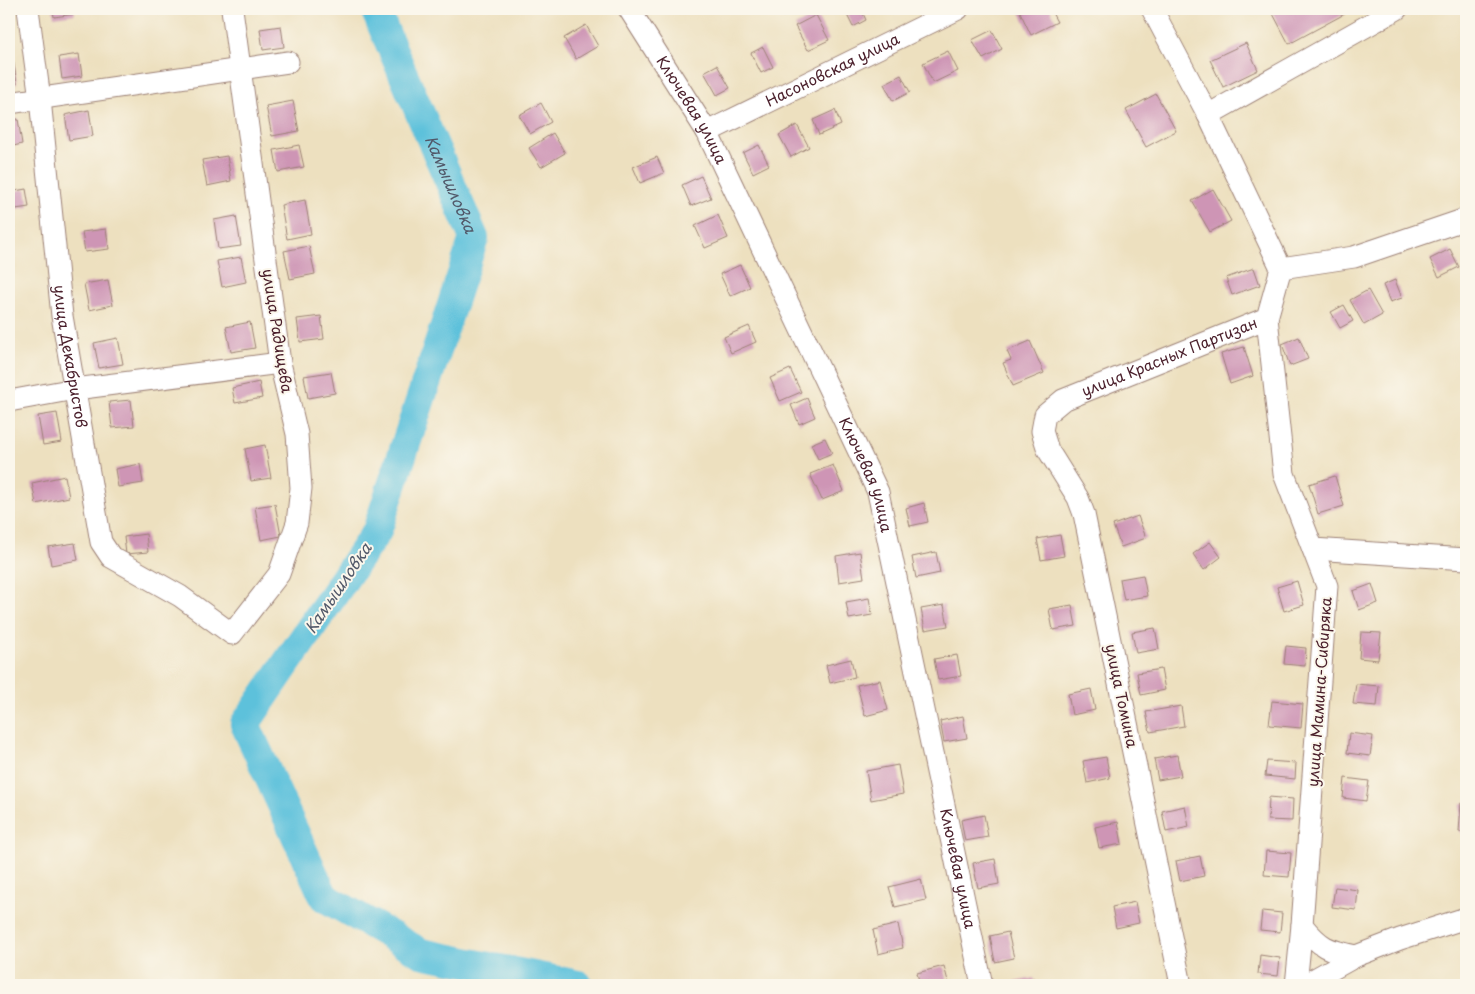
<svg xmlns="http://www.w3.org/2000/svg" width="1475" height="994" font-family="'Playpen Sans',sans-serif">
<rect width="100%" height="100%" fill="#fbf7ec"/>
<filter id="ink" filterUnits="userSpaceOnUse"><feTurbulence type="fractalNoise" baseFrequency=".02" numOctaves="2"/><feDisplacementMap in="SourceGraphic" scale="10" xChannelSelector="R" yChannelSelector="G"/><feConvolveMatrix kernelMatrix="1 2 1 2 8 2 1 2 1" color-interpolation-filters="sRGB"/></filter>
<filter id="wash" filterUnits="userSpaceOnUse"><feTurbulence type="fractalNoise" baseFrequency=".0096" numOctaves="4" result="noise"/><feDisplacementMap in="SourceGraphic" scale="20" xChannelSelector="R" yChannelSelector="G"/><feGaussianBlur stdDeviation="1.12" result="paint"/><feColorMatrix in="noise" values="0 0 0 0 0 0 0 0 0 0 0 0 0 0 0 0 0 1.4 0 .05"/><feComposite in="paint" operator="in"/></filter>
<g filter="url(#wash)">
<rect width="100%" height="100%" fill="#ede0bf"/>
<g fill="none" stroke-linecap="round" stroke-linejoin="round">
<!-- river -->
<path stroke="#5dc1db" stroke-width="30" id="s1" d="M 375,9 L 474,238 L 377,531 L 245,724 L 324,897 L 421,953 L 578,985"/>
</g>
<g id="blocks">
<!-- building -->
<g fill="#ce95b5">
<polygon points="53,9 74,9 75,14 54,17"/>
<polygon points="844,9 861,9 866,20 853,27"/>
<polygon points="1026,9 1050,9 1057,22 1031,35 1020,12"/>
<polygon points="1278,9 1351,9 1352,10 1289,44 1272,12"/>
<polygon points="816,15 829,40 808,50 795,26"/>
<polygon points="586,25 598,46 576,59 564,38"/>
<polygon points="281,26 284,47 263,50 260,29"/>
<polygon points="992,30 1002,49 983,59 972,40"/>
<polygon points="1246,43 1258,70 1223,87 1210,60"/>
<polygon points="763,47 773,67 761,73 751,53"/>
<polygon points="948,51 958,71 933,83 923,63"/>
<polygon points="79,54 82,76 62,79 59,57"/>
<polygon points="13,58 17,84 9,85 9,59"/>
<polygon points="717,65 730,88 717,95 704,72"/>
<polygon points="901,75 910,92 893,101 884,84"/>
<polygon points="1156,94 1176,131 1146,147 1126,110"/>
<polygon points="293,101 299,131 272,136 266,106"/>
<polygon points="541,103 551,122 530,134 519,115"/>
<polygon points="89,110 93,136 69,140 65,115"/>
<polygon points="835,110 841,125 819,135 813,120"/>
<polygon points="18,119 22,144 9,147 9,120"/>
<polygon points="797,125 809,147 791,157 779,135"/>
<polygon points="553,133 565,153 541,167 529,148"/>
<polygon points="299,145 304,167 278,172 274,150"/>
<polygon points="759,145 769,165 753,173 743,153"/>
<polygon points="227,156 231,181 207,186 202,160"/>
<polygon points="657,157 664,173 640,183 633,167"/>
<polygon points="701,176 711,198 691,206 682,185"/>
<polygon points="26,189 29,207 9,210 9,192"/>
<polygon points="1213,189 1231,221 1210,232 1192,201"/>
<polygon points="305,200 311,234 287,239 281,205"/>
<polygon points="718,215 728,238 705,248 695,226"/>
<polygon points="236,216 241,246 218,249 214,220"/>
<polygon points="106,229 109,249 85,252 82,232"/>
<polygon points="309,246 315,274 290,279 284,251"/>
<polygon points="1450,249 1459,267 1439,277 1430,259"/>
<polygon points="241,257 246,282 222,287 217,261"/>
<polygon points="740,265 750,287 730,296 720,274"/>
<polygon points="1254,268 1260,285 1232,295 1226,278"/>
<polygon points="108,280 113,305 89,310 84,284"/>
<polygon points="1395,280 1402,298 1390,302 1383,285"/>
<polygon points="1368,290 1382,315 1364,325 1350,300"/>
<polygon points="1344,305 1353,321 1340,328 1331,312"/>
<polygon points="321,316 324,339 300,342 297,319"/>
<polygon points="250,322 255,348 231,352 226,327"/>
<polygon points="749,326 756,342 731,353 724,337"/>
<polygon points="1299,337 1308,359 1290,366 1282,344"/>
<polygon points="118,338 123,364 99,368 94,343"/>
<polygon points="1030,341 1044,373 1013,386 1003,363 1011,360 1007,351"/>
<polygon points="1244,347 1253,376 1230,384 1221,354"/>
<polygon points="790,369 801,392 780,401 770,378"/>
<polygon points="331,372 335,393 308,398 304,376"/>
<polygon points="259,382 262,398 235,403 232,388"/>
<polygon points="807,398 815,417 799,424 791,405"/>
<polygon points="131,400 134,426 112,428 109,402"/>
<polygon points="57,413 62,442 43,445 38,416"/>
<polygon points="825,438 832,453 818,459 811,444"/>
<polygon points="265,445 271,478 251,481 245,449"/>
<polygon points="140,464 143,483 118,487 115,469"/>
<polygon points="833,465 844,491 822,500 810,474"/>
<polygon points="65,476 69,497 36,504 32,483"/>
<polygon points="1335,476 1344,506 1318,514 1309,484"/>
<polygon points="924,503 928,522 910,526 906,508"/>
<polygon points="275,504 281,536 261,540 255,507"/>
<polygon points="1138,516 1146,538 1121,547 1113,525"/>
<polygon points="146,534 148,552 126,554 124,537"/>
<polygon points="1060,535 1064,556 1041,560 1037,539"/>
<polygon points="1210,542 1221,557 1204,570 1193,554"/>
<polygon points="75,543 78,560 51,565 48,547"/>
<polygon points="860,552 864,578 839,582 836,556"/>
<polygon points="936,552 940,573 916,578 912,557"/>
<polygon points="1143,575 1147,596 1124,600 1120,579"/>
<polygon points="1297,581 1304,605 1284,611 1277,587"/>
<polygon points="1372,584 1378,603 1359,610 1353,591"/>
<polygon points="869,598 872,615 849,619 846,602"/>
<polygon points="944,605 948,626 925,630 921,609"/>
<polygon points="1072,605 1076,626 1053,630 1049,609"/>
<polygon points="1155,628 1159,649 1136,653 1132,632"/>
<polygon points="1361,632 1381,633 1378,660 1359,658"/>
<polygon points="1286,646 1306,648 1305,666 1284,664"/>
<polygon points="957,655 961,676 938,680 934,659"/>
<polygon points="851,659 855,677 830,683 826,665"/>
<polygon points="1161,669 1165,690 1141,695 1137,673"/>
<polygon points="880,680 888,710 865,716 857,685"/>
<polygon points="1356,684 1379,686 1377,706 1353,704"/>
<polygon points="1091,689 1095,710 1072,715 1068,694"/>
<polygon points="1272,701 1303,704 1301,728 1269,725"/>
<polygon points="1181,706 1184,726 1150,732 1146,712"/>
<polygon points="963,716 967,738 944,742 940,721"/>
<polygon points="1349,733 1373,736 1370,756 1347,753"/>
<polygon points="1177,755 1181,776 1158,780 1154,759"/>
<polygon points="1106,757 1110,778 1087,783 1083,761"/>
<polygon points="1267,761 1296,763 1295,779 1265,776"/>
<polygon points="898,765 903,794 871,800 866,771"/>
<polygon points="1345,778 1369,781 1366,801 1343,798"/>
<polygon points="1269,797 1293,799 1292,821 1268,820"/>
<polygon points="1461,803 1466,803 1466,833 1459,832"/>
<polygon points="1185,806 1189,827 1166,832 1162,811"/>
<polygon points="984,815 988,837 965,841 961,820"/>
<polygon points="1118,822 1122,844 1099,848 1095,827"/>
<polygon points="1266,851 1291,853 1289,877 1264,875"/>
<polygon points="1200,856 1204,876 1180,881 1176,861"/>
<polygon points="995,859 999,884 978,888 973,863"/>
<polygon points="921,879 926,900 895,907 889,887"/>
<polygon points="1335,887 1358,890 1356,910 1332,907"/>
<polygon points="1135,902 1139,923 1116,928 1112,907"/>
<polygon points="1262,911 1282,913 1280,932 1260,930"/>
<polygon points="898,924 903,948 878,954 873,930"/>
<polygon points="1008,932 1014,958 995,962 990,936"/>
<polygon points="1260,955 1280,958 1278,976 1258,974"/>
<polygon points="944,966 949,985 920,985 917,973"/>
<polygon points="1034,978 1036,985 1005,985 1005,984"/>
</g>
</g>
</g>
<g filter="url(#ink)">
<use href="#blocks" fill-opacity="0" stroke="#9c8075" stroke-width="1"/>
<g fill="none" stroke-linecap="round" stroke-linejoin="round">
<!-- minor casing -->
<g stroke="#9c8075" stroke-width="23">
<g id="minor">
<path id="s2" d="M 28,9 L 40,99 L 62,316 L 101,542 L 111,557 L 180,596 L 232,634 L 279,574 L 297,523 L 301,488 L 297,434 L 280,363 L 232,9"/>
<path id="s3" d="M 629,9 L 707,132 L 878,492 L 982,985"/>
<polyline points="1152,9 1208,115 1281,268"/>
<polyline points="9,103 288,62"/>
<polyline points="1208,115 1397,9"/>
<path id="s4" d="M 707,132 L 958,9"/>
<polyline points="1267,318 1284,474 1327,586 1302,925 1296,985"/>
<polyline points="9,401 75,389 280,363"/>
<polyline points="1313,549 1466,559"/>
<path d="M 1302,925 C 1321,948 1327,950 1356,956"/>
<path id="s5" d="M 1181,985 L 1084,514 L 1078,498 L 1048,450 L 1042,431 L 1045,415 L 1063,400 L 1267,318 L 1281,268 L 1354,257 L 1466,219"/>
<polyline points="1304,985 1356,956 1400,939 1466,918"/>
</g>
</g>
<!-- minor -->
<use href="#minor" stroke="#fff" stroke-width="21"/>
</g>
</g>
<g text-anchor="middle" stroke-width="4" stroke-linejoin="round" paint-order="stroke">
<!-- street labels -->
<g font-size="15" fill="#4a1f2b" stroke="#fbf7ec">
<text dy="5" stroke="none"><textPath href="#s4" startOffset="140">Насоновская улица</textPath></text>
<text dy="5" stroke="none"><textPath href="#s3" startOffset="119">Ключевая улица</textPath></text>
<text transform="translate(277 331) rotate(81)" y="5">улица Радищева</text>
<text dy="5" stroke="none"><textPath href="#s2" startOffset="350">улица Декабристов</textPath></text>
<text dy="5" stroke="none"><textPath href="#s5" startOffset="729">улица Красных Партизан</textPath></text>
<text dy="5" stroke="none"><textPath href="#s3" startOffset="524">Ключевая улица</textPath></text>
<text transform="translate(1320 692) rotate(-86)" y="5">улица Мамина-Сибиряка</text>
<text transform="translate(1121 696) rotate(78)" y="5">улица Томина</text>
<text dy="5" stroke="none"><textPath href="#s3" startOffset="929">Ключевая улица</textPath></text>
</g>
<!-- water labels -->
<g font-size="16" font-style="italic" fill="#515869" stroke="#fbf7ec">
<text dy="6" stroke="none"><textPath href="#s1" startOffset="191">Камышловка</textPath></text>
<text transform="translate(338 588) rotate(-56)" y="6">Камышловка</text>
</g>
</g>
<!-- margin -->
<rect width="1475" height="994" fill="none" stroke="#fbf7ec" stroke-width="30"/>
</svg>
